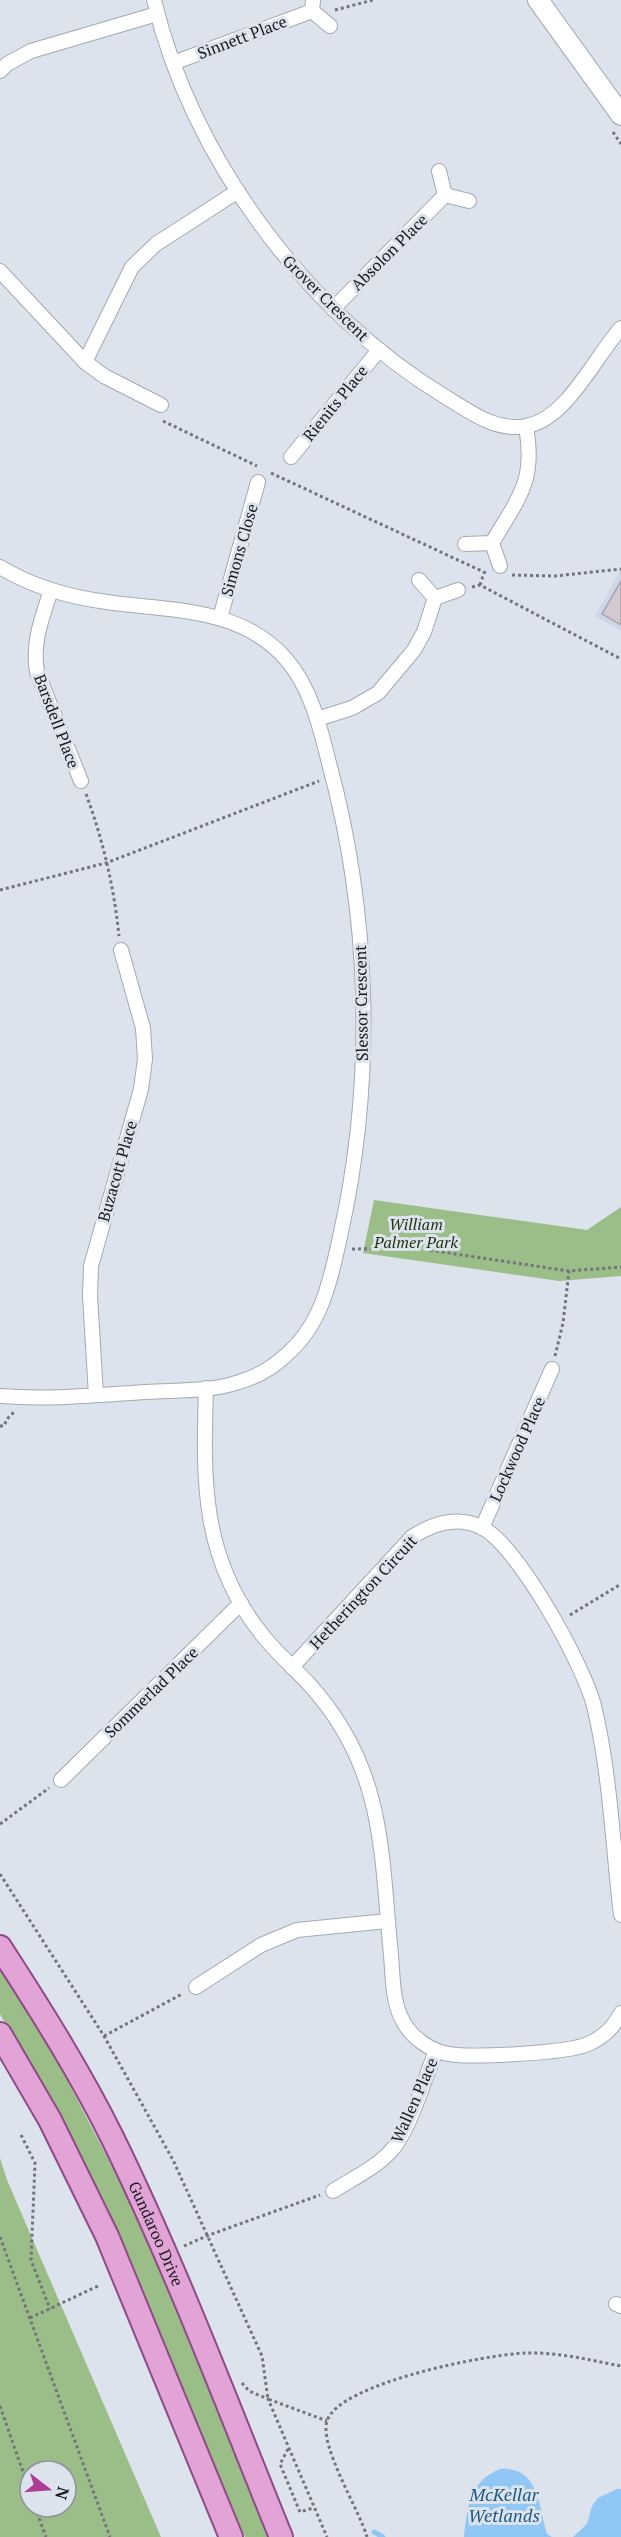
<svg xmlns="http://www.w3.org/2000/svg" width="621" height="2537" font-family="'PT Serif',serif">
<rect width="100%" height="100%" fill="#dce3ec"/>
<!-- built -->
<polygon fill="#ccd8e7" points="620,571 621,571 621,631 595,616"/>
<!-- green -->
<g fill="#9bbe88" fill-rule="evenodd">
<polygon points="374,1200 587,1230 621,1207 621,1276 559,1281 363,1253"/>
<polygon points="0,1968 49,2045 133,2207 271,2537 245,2537 119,2238 67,2132 0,2014"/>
<path d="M 0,2158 L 7,2180 L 161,2537 L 0,2537 ZM 30,2471 L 66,2471 L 66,2507 L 30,2507 Z"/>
</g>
<!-- water -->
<g fill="#90c7f4">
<path d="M 500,2469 C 539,2466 538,2505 547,2534 L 552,2537 L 464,2537 C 467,2509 469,2481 500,2469 Z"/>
<polygon points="617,2489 621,2489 621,2537 573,2537 587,2524 592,2506 598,2498"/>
</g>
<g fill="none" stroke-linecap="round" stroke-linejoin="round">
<!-- stream -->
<polyline stroke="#90c7f4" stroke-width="5" points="374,2532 383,2537"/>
</g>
<!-- building -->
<polygon fill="#d2c9d2" stroke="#aaa2aa" stroke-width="1.5" points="621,581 621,625 602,614"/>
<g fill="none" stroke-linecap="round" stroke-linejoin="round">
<!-- street casing -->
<g stroke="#a3aab2" stroke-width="16">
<g id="street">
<path d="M 154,0 C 191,157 306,312 444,396 C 469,411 495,432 526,426 C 567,419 594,358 621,328"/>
<polyline points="312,11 330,26"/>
<polyline points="173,63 312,11 313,0"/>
<polyline points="0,71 7,64 31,51 157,14"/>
<polyline points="445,195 469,201"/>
<polyline points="0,271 85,362 132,267 156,244 238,191"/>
<polyline points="333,309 445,195 439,171"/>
<polyline points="85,362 104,376 161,405"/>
<polyline points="291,457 379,350"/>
<polyline points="492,543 500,566"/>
<path d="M 465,544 L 492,543 C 518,498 536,482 526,427"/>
<path d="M 0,567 C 33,587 69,597 107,602 C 170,611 241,607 286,659 C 311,688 320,727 329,763 C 370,914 375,1078 341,1232 C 331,1278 323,1324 285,1356 C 272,1368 256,1377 239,1382 C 210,1392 177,1390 146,1392 C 97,1395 49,1400 0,1396"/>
<polyline points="419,580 435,598"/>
<path d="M 51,590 C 42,618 32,642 37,672 L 81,781"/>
<polyline points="220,618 258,482"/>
<polyline points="317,719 352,708 378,693 414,650 424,632 435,598 458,590"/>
<path d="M 206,1388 C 203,1481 201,1560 264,1637 C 277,1653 294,1668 309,1684 C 338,1716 360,1755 371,1797 C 384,1843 386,1906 391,1955 C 393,1978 392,2003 404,2023 C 412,2037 428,2049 444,2053 C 465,2059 568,2053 588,2044 C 602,2038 614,2027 621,2013"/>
<polyline points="96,1395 90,1296 91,1266 141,1089 145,1059 143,1028 121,950"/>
<polyline points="482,1528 552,1369"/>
<path d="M 292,1667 L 412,1537 C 433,1523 458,1516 481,1527 C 518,1545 584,1666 594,1706 C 610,1771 613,1848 621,1915"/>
<polyline points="61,1780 241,1603"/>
<polyline points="196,1987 261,1945 297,1930 387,1921"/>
<path d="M 333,2191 C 352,2179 375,2168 390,2152 C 409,2133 425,2077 436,2051"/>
<polyline points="616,2304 621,2306"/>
</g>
</g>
<!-- secondary casing -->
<g stroke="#a3aab2" stroke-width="22">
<polyline id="secondary" points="538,0 621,115"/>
</g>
<!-- primary casing -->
<g stroke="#8e4b85" stroke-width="26">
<g id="primary">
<path id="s1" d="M 0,1947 C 40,2009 80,2072 113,2139 C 176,2268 227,2404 281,2537"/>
<polyline points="0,2034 50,2120 107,2236 231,2537"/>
</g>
</g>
<!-- path -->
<g stroke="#71767c" stroke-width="3" stroke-dasharray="3 3" stroke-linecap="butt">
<polyline points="335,10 373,0"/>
<polyline points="613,132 621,144"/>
<polyline points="163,421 257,466"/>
<polyline points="271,473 488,574"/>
<polyline points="512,575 555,576 621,569"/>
<polyline points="480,585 484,573"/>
<polyline points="472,587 480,585 621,659"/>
<path d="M 86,794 C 103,840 114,887 119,936"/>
<polyline points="0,890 106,863 319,781"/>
<polyline points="352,1249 415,1248 569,1271 621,1267"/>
<polyline points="555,1356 563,1323 569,1271"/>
<polyline points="0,1426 4,1426 7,1419 14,1412"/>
<polyline points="570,1615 621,1584"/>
<polyline points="0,1824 49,1788"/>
<polyline points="0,1874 104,2036 173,2160 262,2356 268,2399 327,2421"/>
<polyline points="104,2036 182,1994"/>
<polyline points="21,2135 35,2163 31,2260 50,2309"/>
<polyline points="0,2237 110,2537"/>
<polyline points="184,2246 209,2235 320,2195"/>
<polyline points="30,2318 98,2286"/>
<polyline points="242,2383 249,2391 268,2399 327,2537"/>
<polyline points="0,2406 30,2492"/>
<polyline points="288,2449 280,2464 300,2512 313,2508"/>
<polyline points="35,2507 46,2537"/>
<path d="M 367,2537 C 359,2509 319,2446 327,2421 C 339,2383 488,2354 526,2353 C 558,2352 589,2360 621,2366"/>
</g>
<!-- street -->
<use href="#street" stroke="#fff" stroke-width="14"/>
<!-- secondary -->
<use href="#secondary" stroke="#fff" stroke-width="20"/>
<!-- primary -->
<use href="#primary" stroke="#e2a3d7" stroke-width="22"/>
</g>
<g text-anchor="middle" stroke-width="6" stroke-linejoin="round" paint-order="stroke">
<!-- street labels -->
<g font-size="16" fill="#181b1e" stroke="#dce3ec">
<text transform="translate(242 37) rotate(-21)" y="6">Sinnett Place</text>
<text transform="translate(389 252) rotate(-45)" y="6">Absolon Place</text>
<text transform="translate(326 298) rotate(45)" y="6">Grover Crescent</text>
<text transform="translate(335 403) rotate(-51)" y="6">Rienits Place</text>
<text transform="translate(239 550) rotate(-74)" y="6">Simons Close</text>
<text transform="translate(57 721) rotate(69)" y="6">Barsdell Place</text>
<text transform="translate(361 1003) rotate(-91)" y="6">Slessor Crescent</text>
<text transform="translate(117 1171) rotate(-74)" y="6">Buzacott Place</text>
<text transform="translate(517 1449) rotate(-66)" y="6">Lockwood Place</text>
<text transform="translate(363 1592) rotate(-47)" y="6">Hetherington Circuit</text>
<text transform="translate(151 1692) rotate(-44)" y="6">Sommerlad Place</text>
<text transform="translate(414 2100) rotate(-66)" y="6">Wallen Place</text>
<text dy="6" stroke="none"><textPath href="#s1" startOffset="327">Gundaroo Drive</textPath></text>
</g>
<!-- park labels -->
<g font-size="16" font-style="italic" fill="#1c330b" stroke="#dce3ec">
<text x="416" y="1230">William<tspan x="416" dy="18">Palmer Park</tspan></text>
</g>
<!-- water labels -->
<g font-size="18" font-style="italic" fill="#1d5984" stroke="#dce3ec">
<text x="504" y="2501">McKellar<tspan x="504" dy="21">Wetlands</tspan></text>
</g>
</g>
<!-- north arrow -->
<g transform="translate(48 2489) rotate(107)"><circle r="28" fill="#dce3ec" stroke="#8e939a" stroke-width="1.5"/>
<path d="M0-4.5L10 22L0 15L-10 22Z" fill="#ae3c97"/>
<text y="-9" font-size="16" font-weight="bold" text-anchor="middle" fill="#181b1e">N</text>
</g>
</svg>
